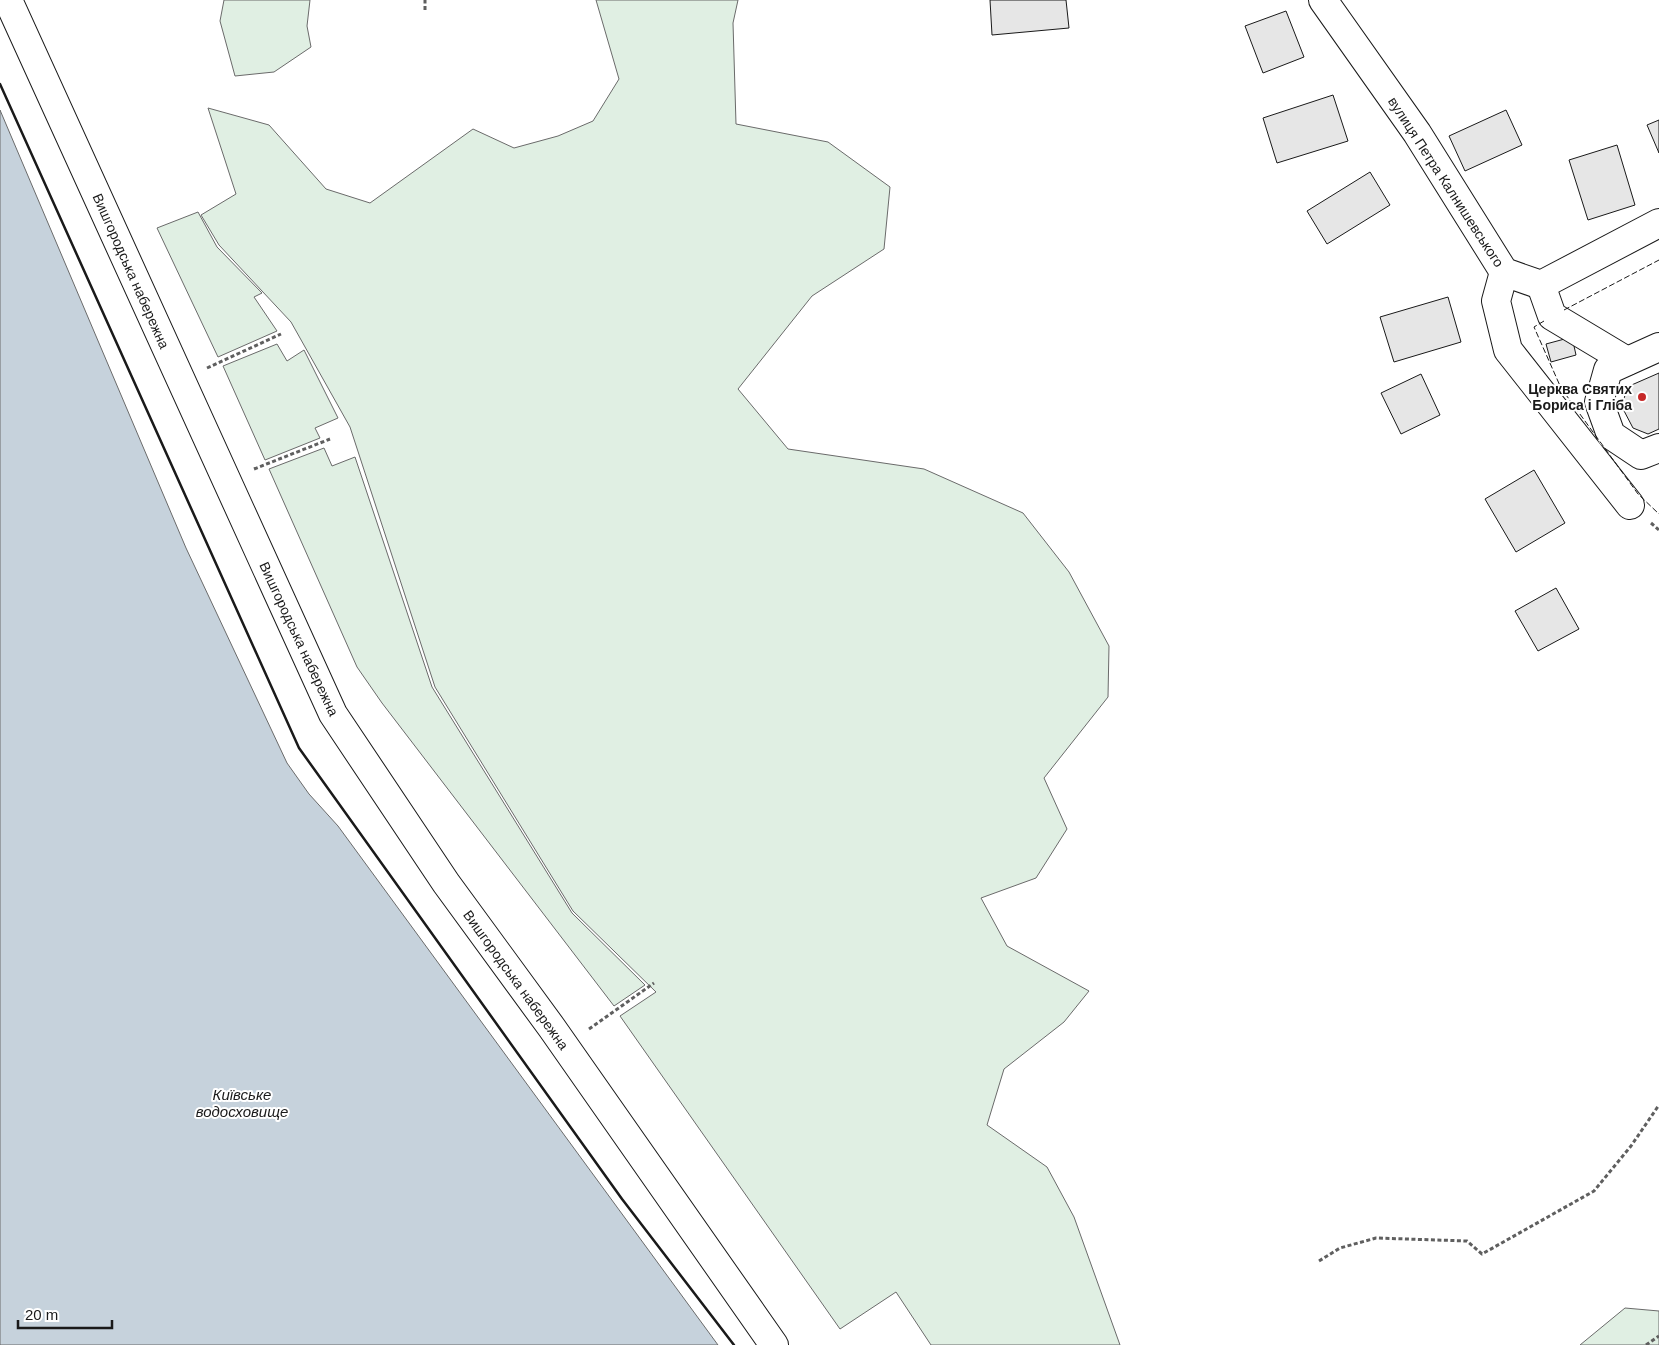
<svg xmlns="http://www.w3.org/2000/svg" width="1659" height="1345" font-family="Arial,sans-serif">
<rect width="100%" height="100%" fill="#fff"/>
<!-- green -->
<g fill="#e0efe3" stroke="#6a6a6a">
<polygon points="224,0 310,0 307,26 311,47 274,72 235,76 220,21"/>
<polygon points="596,0 738,0 733,23 736,124 828,142 890,187 884,249 812,296 738,389 788,449 924,469 1023,513 1069,572 1109,646 1108,697 1044,778 1067,829 1036,878 981,898 1007,946 1089,991 1064,1022 1004,1069 987,1125 1047,1167 1074,1217 1120,1345 931,1345 896,1292 840,1329 620,1016 656,992 573,911 435,687 350,427 291,322 219,245 201,215 236,194 208,108 269,125 326,189 370,203 473,129 514,148 558,136 593,121 619,79"/>
<polygon points="198,212 217,247 262,293 254,297 277,331 218,357 157,228"/>
<polygon points="277,344 287,361 304,350 338,418 315,428 320,438 265,460 223,366"/>
<polygon points="324,448 332,466 355,457 432,687 572,913 645,985 614,1006 382,703 357,667 269,469"/>
<polygon points="1625,1308 1659,1311 1659,1345 1580,1345"/>
</g>
<!-- water -->
<polygon fill="#c6d2dc" stroke="#6a6a6a" points="0,110 186,548 287,763 309,794 338,826 718,1345 0,1345"/>
<!-- building -->
<g fill="#e6e6e6" stroke="#1a1a1a">
<polygon points="990,0 1066,0 1069,28 992,35"/>
<polygon points="1286,11 1304,57 1263,73 1245,26"/>
<polygon points="1333,95 1348,141 1277,163 1263,118"/>
<polygon points="1506,110 1522,145 1465,171 1449,136"/>
<polygon points="1659,120 1659,153 1647,125"/>
<polygon points="1617,145 1635,205 1588,220 1569,160"/>
<polygon points="1370,172 1390,205 1327,244 1307,211"/>
<polygon points="1448,297 1461,342 1394,362 1380,317"/>
<polygon points="1572,337 1576,355 1551,362 1546,344"/>
<polygon points="1659,373 1659,429 1648,434 1633,428 1622,407 1627,387"/>
<polygon points="1421,374 1440,415 1401,434 1381,393"/>
<polygon points="1534,470 1565,523 1516,552 1485,499"/>
<polygon points="1556,588 1579,629 1538,651 1515,611"/>
</g>
<g fill="none" stroke-linecap="round" stroke-linejoin="round">
<!-- minor casing -->
<g stroke="#1a1a1a" stroke-width="30">
<g id="minor">
<polyline points="8,0 333,714 446,883 552,1028 774,1345"/>
<polyline points="1323,0 1417,133 1504,272 1541,285 1659,223"/>
<polyline points="1504,272 1496,301 1508,350 1630,505"/>
<polyline points="1541,285 1552,316 1627,361"/>
<polyline points="1659,347 1608,370 1599,402 1611,435 1641,455 1659,448"/>
</g>
</g>
<!-- path -->
<g stroke="#5f5f5f" stroke-width="3" stroke-dasharray="4 2.5" stroke-linecap="butt">
<polyline points="425,10 425,0"/>
<polyline points="207,368 281,334"/>
<polyline points="254,469 330,439"/>
<polyline points="1651,523 1659,530"/>
<polyline points="589,1029 654,983"/>
<polyline points="1319,1261 1340,1248 1376,1238 1467,1241 1482,1254 1594,1191 1631,1146 1659,1105"/>
<polyline points="1646,1345 1659,1336"/>
</g>
<!-- minor -->
<use href="#minor" stroke="#fff" stroke-width="28"/>
<!-- fence -->
<g stroke="#1a1a1a" stroke-width="1" stroke-dasharray="6 2.5" stroke-linecap="butt">
<polyline points="1564,310 1659,260"/>
<polyline points="1544,321 1534,327 1561,388 1638,494 1659,514"/>
</g>
<!-- wall -->
<polyline stroke="#1a1a1a" stroke-width="2.5" points="0,84 299,748 622,1199 734,1345"/>
</g>
<!-- markers -->
<circle fill="#c62828" stroke="#fff" stroke-width="2" cx="1642" cy="397" r="5"/>
<g text-anchor="middle" stroke-width="4" stroke-linejoin="round" paint-order="stroke">
<!-- street labels -->
<g font-size="14" fill="#1a1a1a" stroke="#fff">
<text transform="translate(1446 182) rotate(57)" y="5">вулиця Петра Калнишевського</text>
<text transform="translate(131 271) rotate(66)" y="5">Вишгородська набережна</text>
<text transform="translate(299 639) rotate(65)" y="5">Вишгородська набережна</text>
<text transform="translate(516 980) rotate(54)" y="5">Вишгородська набережна</text>
</g>
<!-- poi labels -->
<g font-size="14" font-weight="bold" fill="#1a1a1a" stroke="#fff" text-anchor="end">
<text x="1632" y="394">Церква Святих<tspan x="1632" dy="16">Бориса і Гліба</tspan></text>
</g>
<!-- water labels -->
<g font-size="15" font-style="italic" fill="#1a1a1a" stroke="#fff">
<text x="242" y="1100">Київське<tspan x="242" dy="17">водосховище</tspan></text>
</g>
</g>
<!-- scale -->
<path d="M18 1320v8h94v-8" fill="none" stroke="#1a1a1a" stroke-width="2.5"/>
<text x="25" y="1320" font-size="15" fill="#1a1a1a" stroke="#ffffff" stroke-width="4" paint-order="stroke">20 m</text>
</svg>
